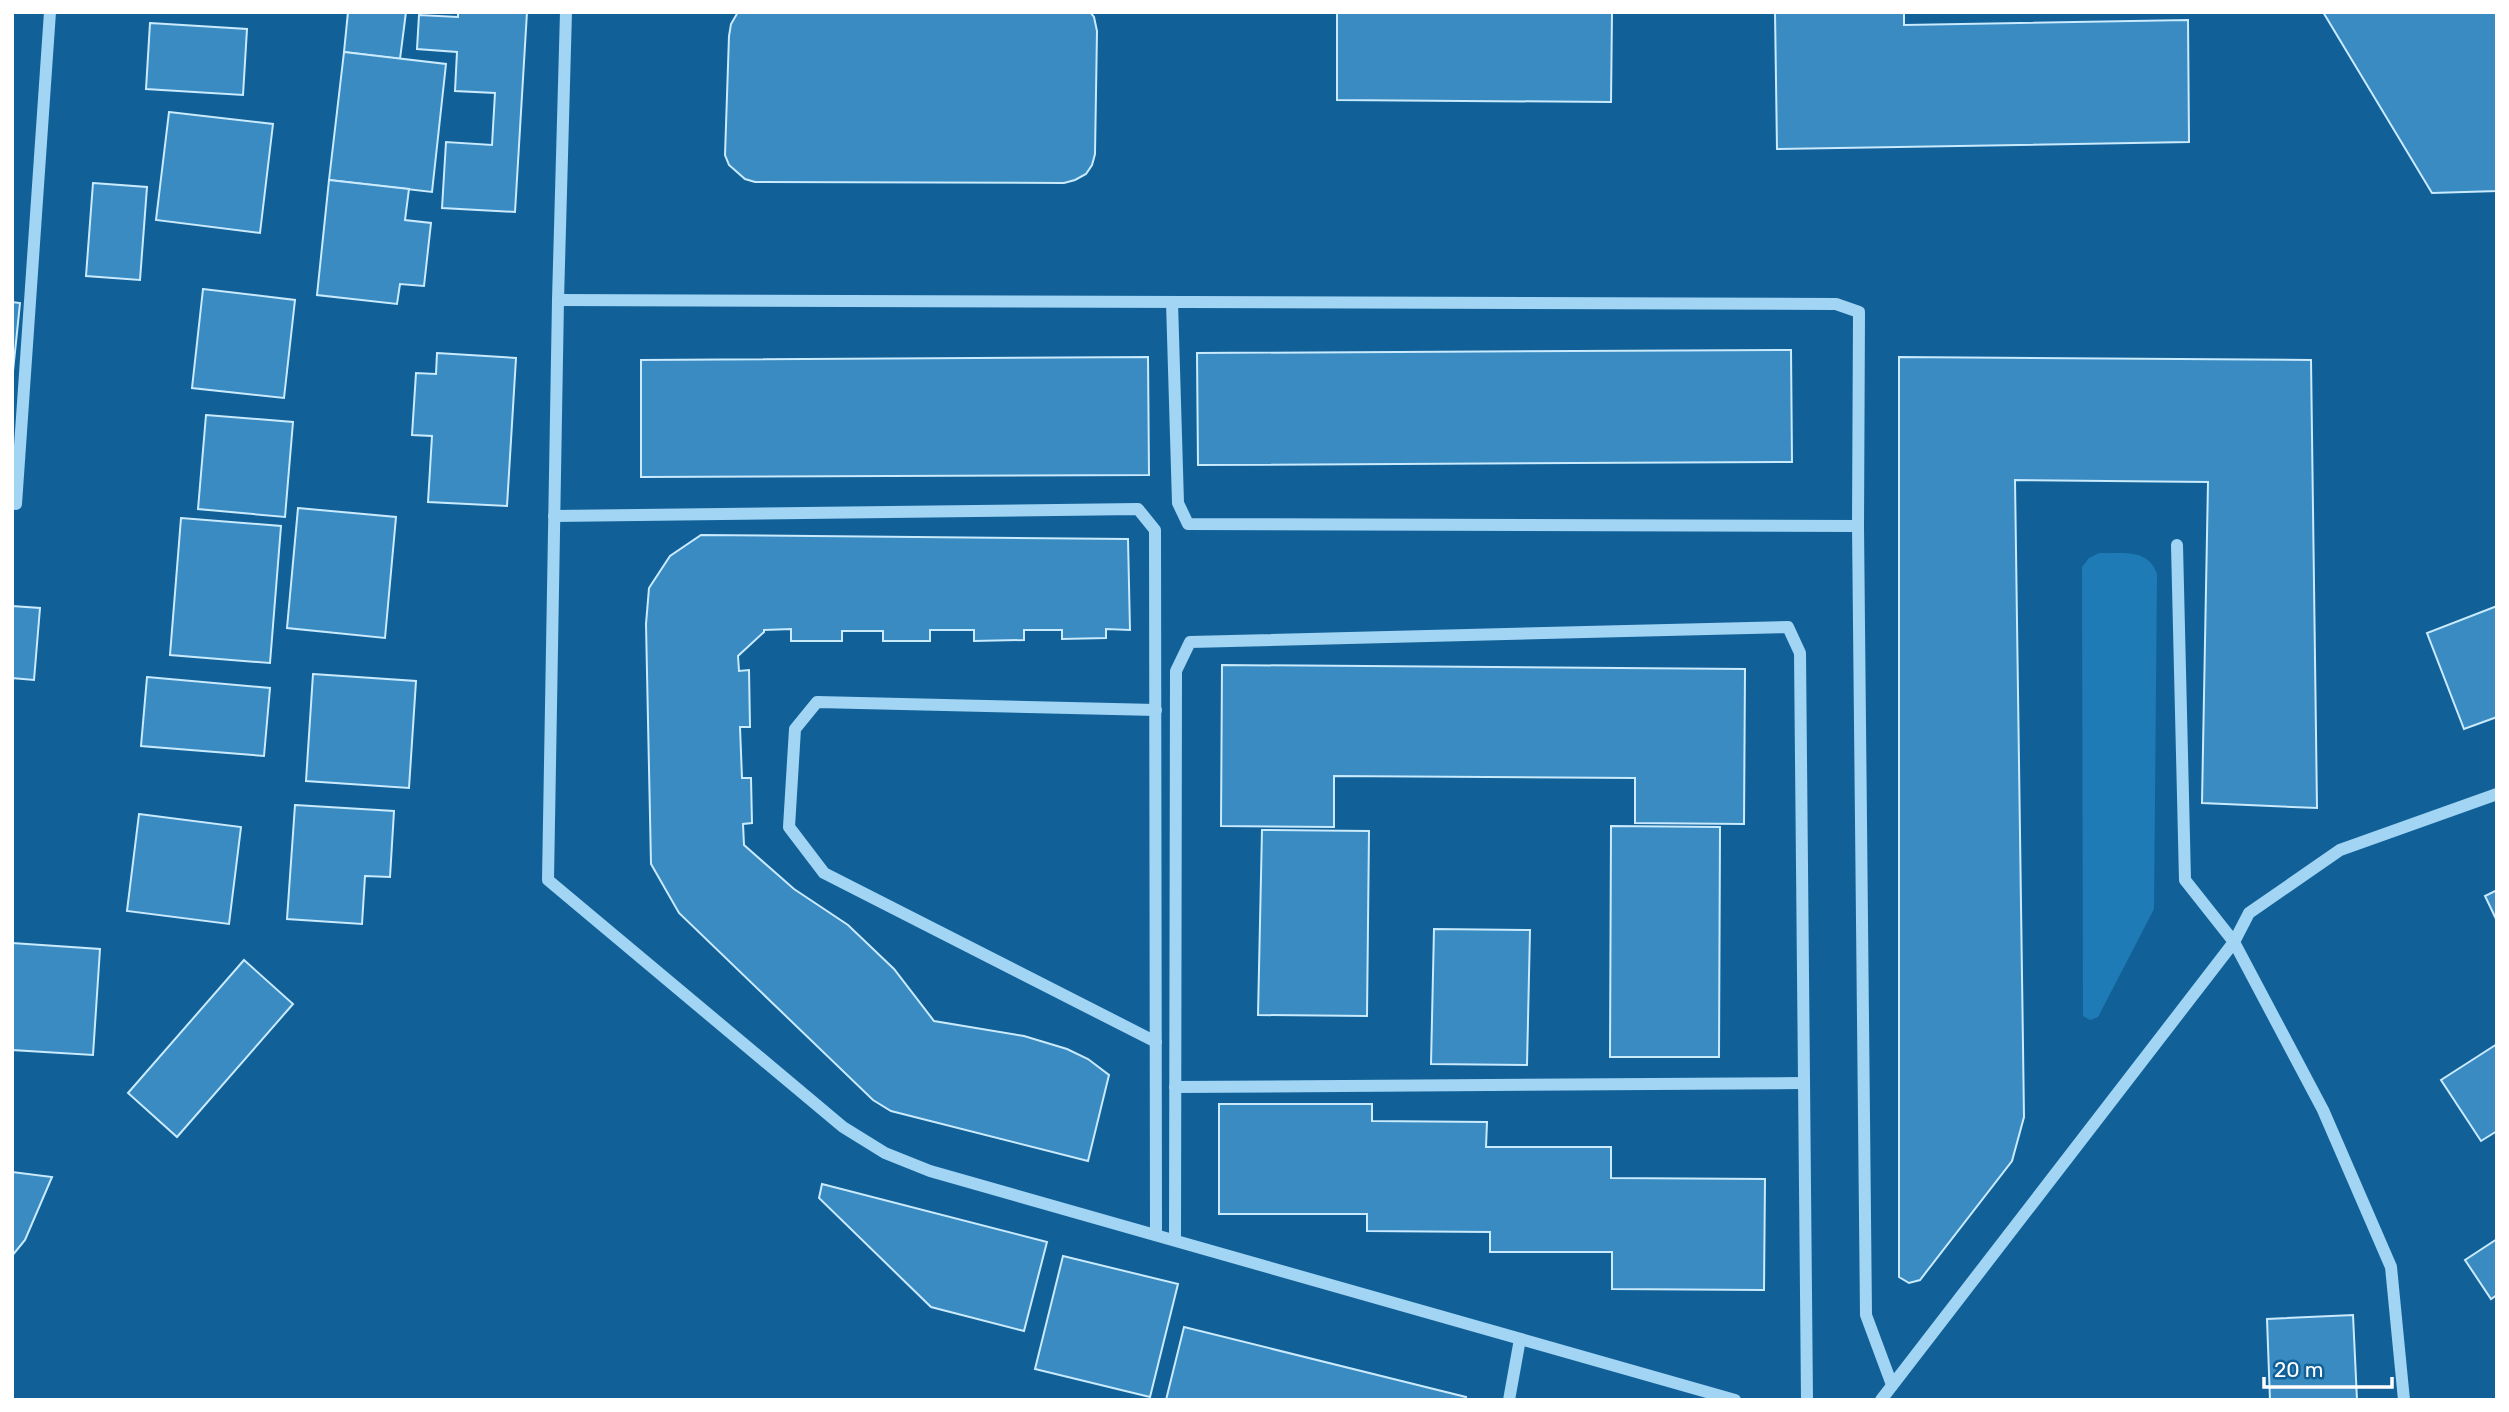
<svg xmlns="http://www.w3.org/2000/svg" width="2509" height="1412" font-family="Rubik,sans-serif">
<rect width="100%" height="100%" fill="#116198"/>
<!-- green -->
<path fill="#1f7bb6" d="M 2099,553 C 2123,554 2148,548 2157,574 L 2154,909 L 2098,1017 L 2090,1020 L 2083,1016 L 2082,567 L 2089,558 Z"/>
<!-- building -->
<g fill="#398bc1" stroke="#caeafe" stroke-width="2">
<polygon points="348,12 406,12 400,59 344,52"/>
<polygon points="458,12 527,12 515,212 442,208 446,142 492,145 495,93 455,91 457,52 417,49 419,15 458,17"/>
<polygon points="738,12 1090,12 1094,17 1097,31 1095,154 1092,165 1086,174 1075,180 1064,183 755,182 745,179 729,165 725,155 729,36 731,24"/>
<polygon points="1337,12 1612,12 1611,102 1337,100"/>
<polygon points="1775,12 1904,12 1904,25 2188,20 2189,142 1777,149"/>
<polygon points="2323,12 2497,12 2497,191 2432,193"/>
<polygon points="150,23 247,29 243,95 146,89"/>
<polygon points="344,52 446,64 432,192 329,180"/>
<polygon points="169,112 273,124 260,233 156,220"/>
<polygon points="329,180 409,189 405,220 431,223 424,286 400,284 397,304 317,295"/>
<polygon points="93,183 147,187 140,280 86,276"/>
<polygon points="203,289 295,300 284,398 192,388"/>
<polygon points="12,302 20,303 12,381"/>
<polygon points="1791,350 1792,462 1198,465 1197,353"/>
<polygon points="437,353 516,358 507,506 428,502 432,436 412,435 416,373 436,374"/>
<polygon points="1148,357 1149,475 641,477 641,360"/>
<polygon points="1899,357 2311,360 2317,808 2202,803 2208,482 2015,480 2024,1117 2012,1161 1920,1280 1909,1283 1899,1277"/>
<polygon points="206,415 293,422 285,517 198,509"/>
<polygon points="298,508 396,517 385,638 287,628"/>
<polygon points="181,518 281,526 270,663 170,655"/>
<polygon points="701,535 1128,539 1130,630 1106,629 1106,638 1062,639 1062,630 1024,630 1024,640 974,641 974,630 930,630 930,641 883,641 883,631 842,631 842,641 791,641 791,629 764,630 764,632 738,656 739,671 749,670 750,727 740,727 742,778 751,778 752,823 743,824 744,845 794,889 848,925 894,969 934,1021 1024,1036 1067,1049 1088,1059 1109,1075 1088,1161 891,1111 873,1100 679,913 651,864 646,624 649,588 670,556"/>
<polygon points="12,606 40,608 34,680 12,678"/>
<polygon points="2497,606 2497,717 2464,729 2427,633"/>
<polygon points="1222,665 1745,669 1744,824 1635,823 1635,778 1334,776 1334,827 1221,826"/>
<polygon points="313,674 416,681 409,788 306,781"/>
<polygon points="147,677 270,688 264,756 141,746"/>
<polygon points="295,805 394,811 390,877 365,876 362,924 287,919"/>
<polygon points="139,814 241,827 229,924 127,911"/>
<polygon points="1611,826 1720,827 1719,1057 1610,1057"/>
<polygon points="1262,830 1369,831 1367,1016 1258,1015"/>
<polygon points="2497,890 2497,921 2485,896"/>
<polygon points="1434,929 1530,930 1527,1065 1431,1064"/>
<polygon points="12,943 100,949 93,1055 12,1050"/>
<polygon points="244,960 293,1004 177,1137 128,1093"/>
<polygon points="2497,1044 2497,1131 2481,1141 2441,1080"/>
<polygon points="1219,1104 1372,1104 1372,1121 1487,1122 1486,1147 1611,1147 1611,1178 1765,1179 1764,1290 1612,1289 1612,1252 1490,1252 1490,1232 1367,1231 1367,1214 1219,1214"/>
<polygon points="12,1172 52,1177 25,1240 12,1256"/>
<polygon points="822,1184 1047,1242 1024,1331 931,1307 819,1198"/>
<polygon points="2497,1239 2497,1295 2491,1299 2465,1260"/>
<polygon points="1063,1256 1178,1284 1150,1397 1035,1369"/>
<polygon points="2353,1315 2357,1400 2270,1400 2267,1319"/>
<polygon points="1184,1327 1466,1397 1465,1400 1166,1400"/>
</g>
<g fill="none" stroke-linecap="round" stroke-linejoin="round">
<!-- minor -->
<g stroke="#a2d4f4" stroke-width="12">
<polyline points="566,12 558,300 548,880 843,1127 885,1153 930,1171 1735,1400"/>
<polyline points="558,300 1836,304 1859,312 1858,526 1866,1315 1892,1385"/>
<polyline points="1172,302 1178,503 1188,524 1858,526"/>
<polyline points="16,504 50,12"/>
<polyline points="554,516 1138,509 1155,530 1156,1235"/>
<polyline points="2177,545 2185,880 2234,942 2323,1110 2391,1267 2404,1400"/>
<polyline points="1156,710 817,702 795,729 789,827 824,873 1156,1042"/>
<polyline points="1175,1087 1804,1083"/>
<polyline points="1175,1240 1176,671 1190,642 1788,627 1800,653 1807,1400"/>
<polyline points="1509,1400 1520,1339"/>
<polyline points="1881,1400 2234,942 2249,913 2340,850 2497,794"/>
</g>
</g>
<!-- border -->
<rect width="2509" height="1412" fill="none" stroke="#ffffff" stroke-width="28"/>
<!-- scale -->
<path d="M2264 1377v10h128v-10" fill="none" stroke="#ffffff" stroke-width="3.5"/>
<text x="2274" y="1377" font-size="21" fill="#ffffff" stroke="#116198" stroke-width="5" paint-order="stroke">20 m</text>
</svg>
